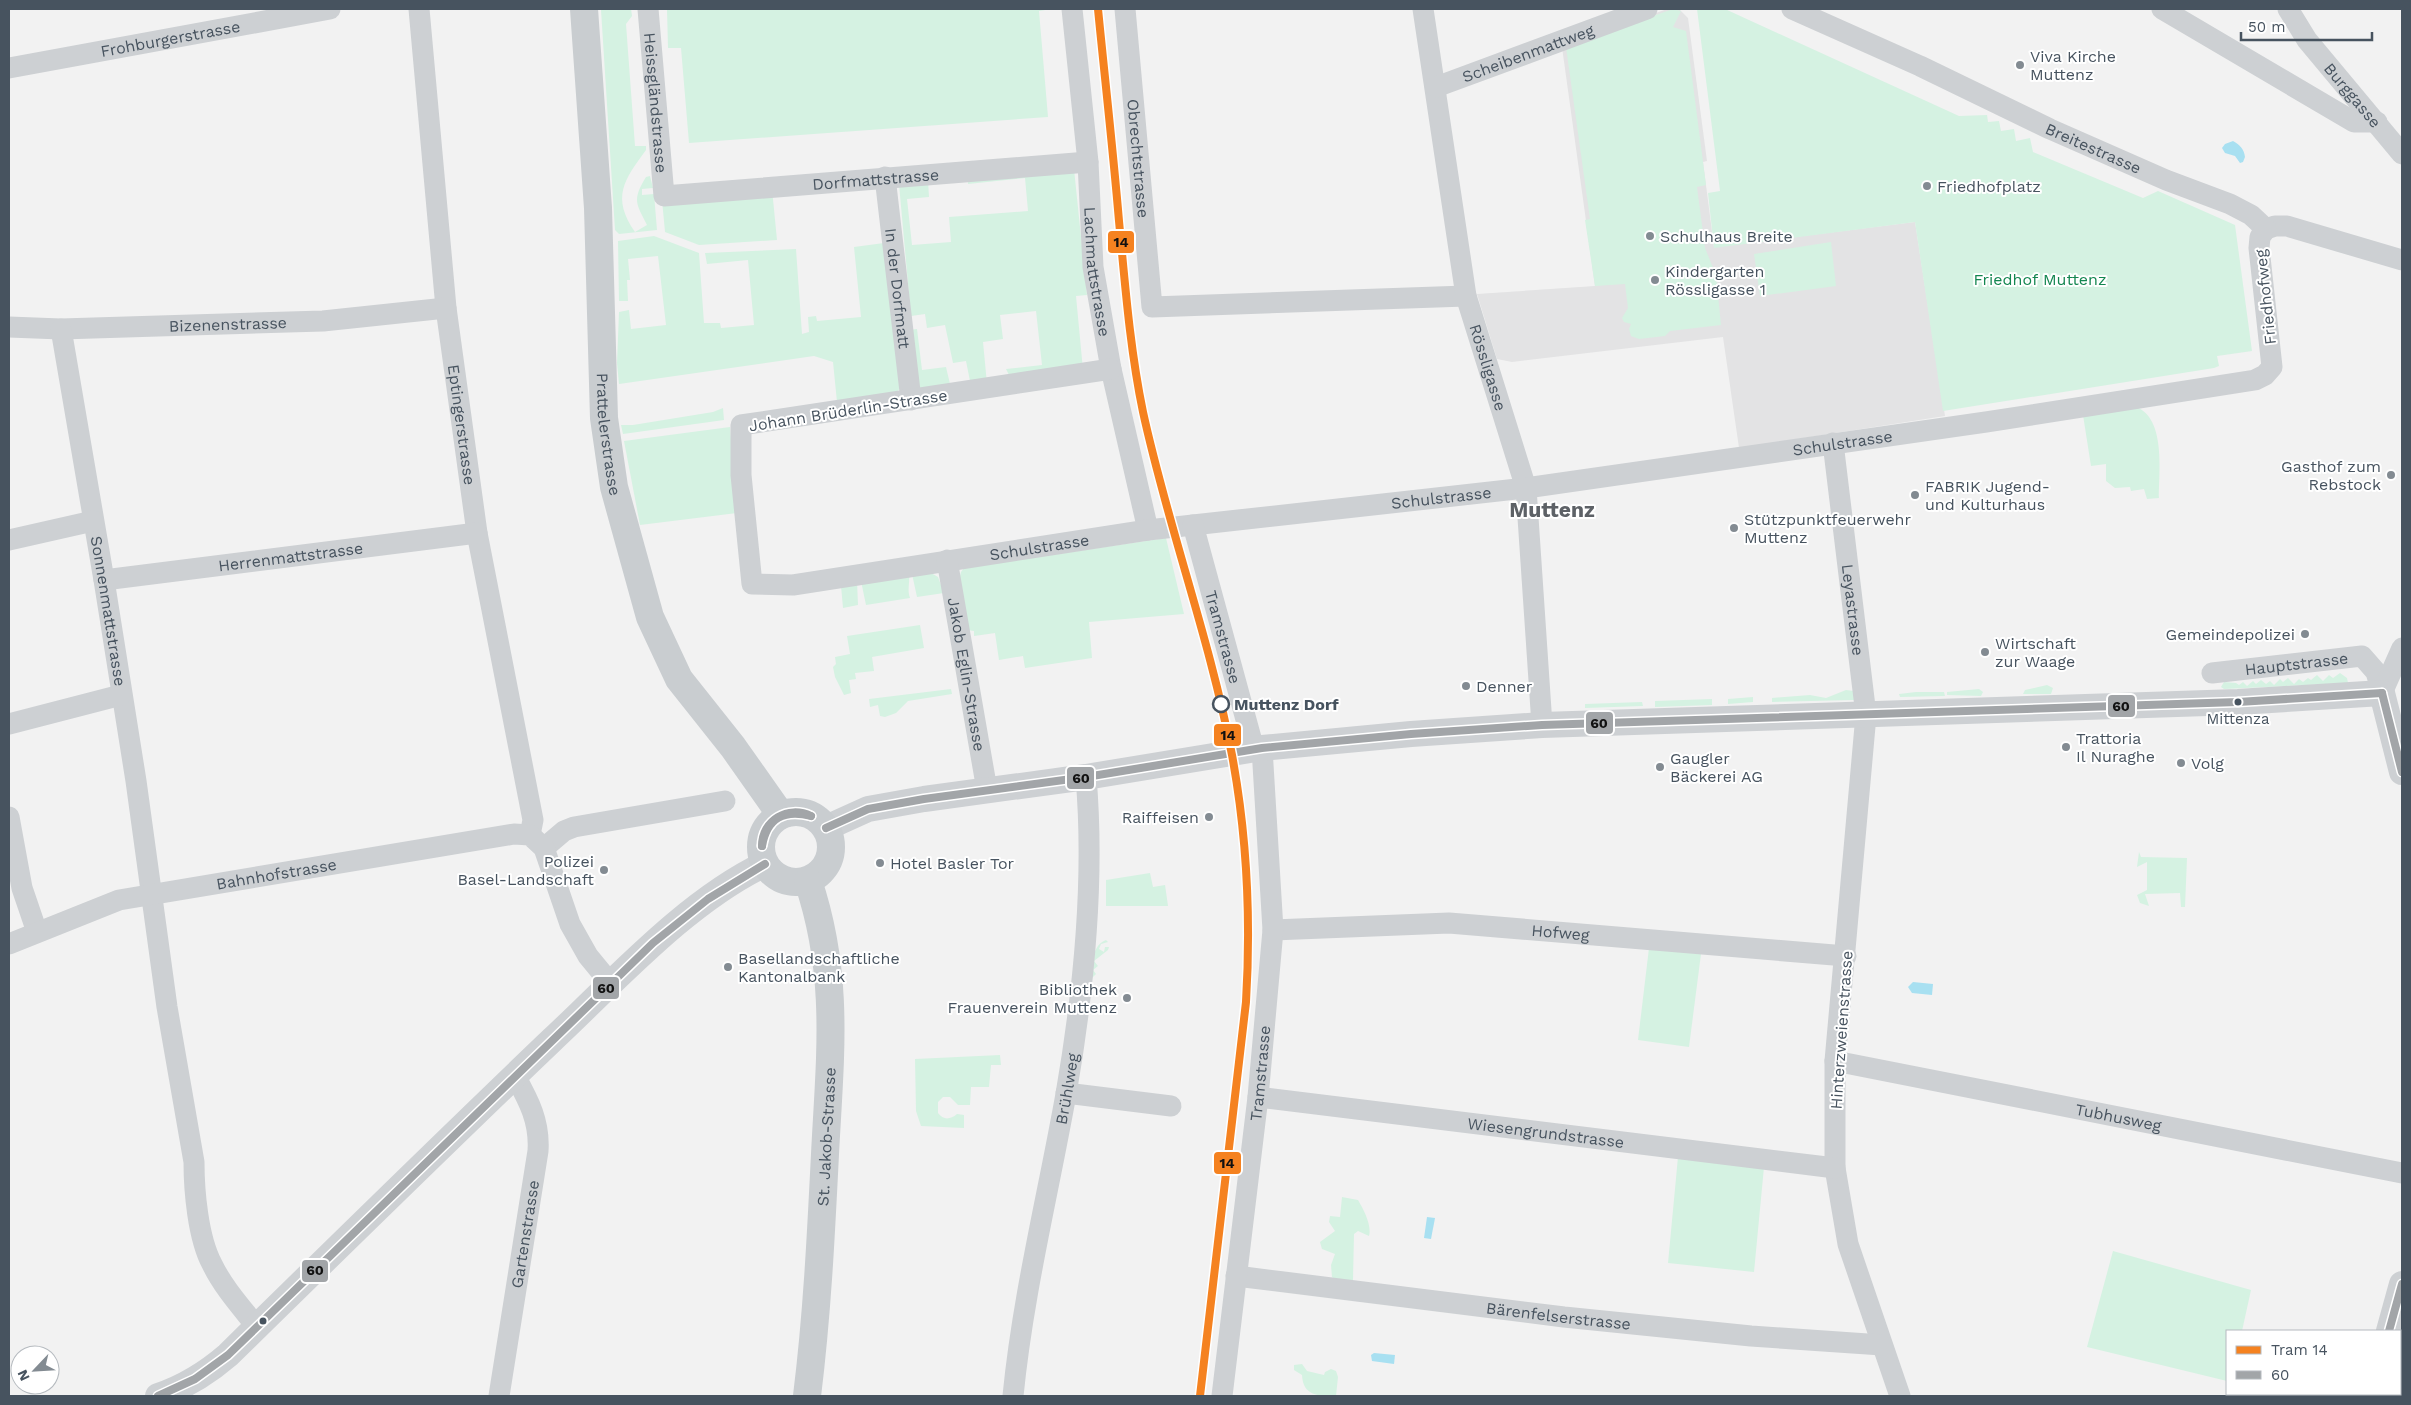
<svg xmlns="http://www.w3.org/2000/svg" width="2411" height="1405" font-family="'Work Sans',sans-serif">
<rect width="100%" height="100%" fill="#f2f2f2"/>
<!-- education -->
<polygon fill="#e3e3e4" points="1667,9 1679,9 1688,18 1707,161 1703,162 1714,247 1915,222 1945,416 1739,448 1723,337 1512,362 1497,359 1477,294 1595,286 1562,47"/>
<!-- green -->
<g fill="#d5f2e2">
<path d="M 631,9 L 632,16 L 626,24 L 635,146 L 646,146 L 646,150 C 624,180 611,197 635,232 L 647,225 C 636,203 632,200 646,177 L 650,176 L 653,188 L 642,189 L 642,195 L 654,194 L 657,230 L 619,234 L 615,230 L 601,10 Z"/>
<polygon points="667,9 1052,9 1039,11 1048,117 689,143 681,48 668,48"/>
<polygon points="1673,9 1681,11 1673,27 1686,31 1706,185 1697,187 1705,248 1716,275 1721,325 1670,331 1665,336 1639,339 1631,336 1629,329 1631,324 1624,322 1622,318 1628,308 1625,284 1595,286 1585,220 1590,219 1566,47"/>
<polygon points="1697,9 1725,9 1959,116 1987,115 1988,122 1999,121 2001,131 2014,129 2016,141 2030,138 2033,152 2143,198 2158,191 2235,225 2252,351 2217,356 2219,366 2214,368 1943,411 1915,222 1714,248 1708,193 1720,191"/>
<polygon points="1074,169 1087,295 1076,296 1083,370 1010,377 1006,369 1042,365 1036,311 1000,315 1003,339 983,342 987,384 971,386 966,361 953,363 945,325 927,328 925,314 911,316 899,184 928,181 929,197 907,199 912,245 951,242 949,217 1028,211 1025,178 968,184 968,179"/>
<polygon points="772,189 777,240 699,245 665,232 662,200"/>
<polygon points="654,236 699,253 704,323 720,323 721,328 754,325 748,260 707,264 705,253 796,249 802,334 809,332 808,317 816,316 817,321 861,317 854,247 884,243 904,385 892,396 837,402 833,362 814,356 619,384 617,363 619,312 629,310 631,329 666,325 658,256 628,259 630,280 627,280 628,301 619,301 618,241"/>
<polygon points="1831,242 1836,286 1760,296 1754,254"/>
<polygon points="917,329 922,370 946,367 950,384 928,393 917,387 909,330"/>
<path d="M 2136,407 C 2166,418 2159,472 2159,498 L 2147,499 L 2144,489 L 2131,491 L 2130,487 L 2115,488 L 2106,481 L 2106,464 L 2091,466 L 2083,415 Z"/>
<polygon points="723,408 724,420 623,434 621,425 633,425 713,412"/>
<polygon points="730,427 737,513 640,525 624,441"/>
<polygon points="1166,538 1184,614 1089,622 1092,658 1025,668 1023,656 999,660 995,633 974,636 974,631 967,630 959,580 961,572 964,568"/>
<polygon points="931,573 938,577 944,593 917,597 912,574"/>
<path d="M 909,574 C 910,583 907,590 910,598 L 866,605 L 861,581 Z"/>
<polygon points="857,581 858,605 843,608 841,586"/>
<polygon points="920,625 924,648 872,657 874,671 855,673 856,679 849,680 851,693 844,695 835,677 833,667 836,664 835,657 850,654 847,636"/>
<polygon points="2340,673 2347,678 2348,683 2224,689 2221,687 2224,682 2236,683 2239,685 2243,682 2247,686 2253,681 2256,684 2261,680 2266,684 2270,681 2274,685 2280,679 2283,682 2288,678 2294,684 2299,679 2303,682 2308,678 2311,680 2317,675 2323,681 2329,675 2333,678"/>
<polygon points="2047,685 2053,688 2051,694 2023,694 2025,690"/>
<polygon points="951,689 952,694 908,701 896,713 885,717 880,716 878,705 870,707 869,699"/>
<polygon points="1979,689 1983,692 1981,696 1947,695 1947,692"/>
<polygon points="1846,690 1854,691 1854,700 1772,702 1772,698 1810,695 1826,698"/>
<polygon points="1916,692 1944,692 1945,696 1900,697 1899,694"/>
<polygon points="1753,697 1753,702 1728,704 1728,699"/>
<polygon points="1712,699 1712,705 1655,707 1655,701"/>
<polygon points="1642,702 1643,706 1585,708 1585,704"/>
<polygon points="2139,852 2141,857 2187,858 2185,907 2181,907 2180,893 2145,894 2149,906 2140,903 2137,895 2147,890 2147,862 2137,867"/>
<polygon points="1150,873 1153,887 1165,885 1168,906 1106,906 1106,880"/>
<path d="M 1106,940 L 1108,942 L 1101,944 L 1099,949 L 1104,952 L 1105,947 L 1109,947 L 1108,950 L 1094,961 L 1098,966 L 1093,970 L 1096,974 L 1092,978 C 1093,964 1091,946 1106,940 Z"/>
<polygon points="1649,948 1701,954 1689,1047 1638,1040"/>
<path d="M 1000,1055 L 1001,1065 L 991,1065 L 989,1087 L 971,1087 L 970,1105 L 958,1105 L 950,1097 L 943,1097 L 938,1102 L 938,1113 C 943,1120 950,1120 957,1114 L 964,1115 L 964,1128 L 921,1126 L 916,1111 L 915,1059 Z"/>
<polygon points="1678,1157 1764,1167 1754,1272 1668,1263"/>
<path d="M 1342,1197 L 1358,1200 C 1364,1210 1372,1226 1369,1236 L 1358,1231 L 1354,1234 L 1353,1280 L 1339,1282 L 1332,1277 L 1331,1265 L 1335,1254 L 1322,1249 L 1320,1242 L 1335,1231 L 1329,1222 L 1330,1216 L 1340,1217 Z"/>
<polygon points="2113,1251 2251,1290 2242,1331 2227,1331 2227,1381 2087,1347"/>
<path d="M 1302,1364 L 1307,1371 L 1324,1375 L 1325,1372 L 1331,1369 L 1336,1371 L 1338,1377 L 1336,1396 C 1318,1396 1303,1396 1302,1375 L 1294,1370 L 1294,1365 Z"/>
<polygon points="2285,1394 2362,1394 2361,1396 2285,1396"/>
</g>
<!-- water -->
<g fill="#a8e0f1">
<path d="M 2233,141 C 2240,145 2244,149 2245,157 L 2243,162 L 2240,163 L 2235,156 L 2225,153 L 2222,148 L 2225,144 Z"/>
<polygon points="1913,982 1933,984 1932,995 1912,993 1908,987"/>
<polygon points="1427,1217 1435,1218 1431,1239 1424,1238"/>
<polygon points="1374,1353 1395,1355 1394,1364 1372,1361 1371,1355"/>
</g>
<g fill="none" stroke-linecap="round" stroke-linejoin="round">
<!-- minor -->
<g stroke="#cdd0d3" stroke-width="21">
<path id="s1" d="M 419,9 L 446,308 L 477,533 L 533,820 L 530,835"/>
<path id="s2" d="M 648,9 L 664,196 L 1088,162"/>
<path id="s3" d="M 1072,9 L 1088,162 L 1093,267 L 1111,369 L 1148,530"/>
<path id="s4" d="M 1125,9 L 1152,307 L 1466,296"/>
<path id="s5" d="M 1423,9 L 1466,296 L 1526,488 L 1542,725"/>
<path id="s6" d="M 1792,9 L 1920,66 L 2050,129 L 2166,180 L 2230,204 L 2251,215 L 2266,229 L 2275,226 L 2287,226 L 2402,260"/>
<polyline points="2162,9 2354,122 2377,122"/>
<path id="s7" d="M 2288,9 L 2307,40 L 2402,154"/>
<path id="s8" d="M 9,68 L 330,9"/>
<path id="s9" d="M 1436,87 L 1647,9"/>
<path id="s10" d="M 885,177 L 911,400"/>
<path id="s11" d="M 9,327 L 61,329 L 323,321 L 446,308"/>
<path id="s12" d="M 61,329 L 104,580 L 136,781 L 167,1007 L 194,1162 C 194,1191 198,1238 212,1264 C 223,1287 241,1307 257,1327"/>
<path id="s13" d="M 1111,369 L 741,425 L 741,475 L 752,584 L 793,585 L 1148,530 L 1526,488 L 1986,422 L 2255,380 L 2265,375 L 2272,367 L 2259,248 L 2260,237 L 2266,229"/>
<path id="s14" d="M 1833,443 L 1866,715 L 1835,1061 L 1835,1168 L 1848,1244 L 1900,1396"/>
<path id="s15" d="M 1193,525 L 1254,749"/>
<polyline points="9,540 93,521"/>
<path id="s16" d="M 947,560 L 987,790"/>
<path id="s17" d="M 104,580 L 477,533"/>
<path id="s18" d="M 2212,673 L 2362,656 L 2376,672 L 2382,693"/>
<polyline points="2382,693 2402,648"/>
<polyline points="9,724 121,695"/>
<polyline points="9,817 22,888 37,932"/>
<polyline points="544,848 564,831 574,827 725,801"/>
<path id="s19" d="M 1273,930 L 1449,923 L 1846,956"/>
<path id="s20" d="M 9,944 L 119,900 L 514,834 L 530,835 L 544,848 L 570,924 L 588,956 L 611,984"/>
<path id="s21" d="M 1835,1061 L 2402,1173"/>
<polyline points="1066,1093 1171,1106"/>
<path id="s22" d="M 1258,1097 L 1835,1168"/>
<path id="s23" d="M 1236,1276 L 1564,1317 L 1751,1336 L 1882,1345"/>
<path id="s24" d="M 499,1396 L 538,1151 C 540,1122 529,1101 515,1076"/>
<path id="s25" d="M 1013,1396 C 1023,1294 1048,1195 1066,1094 C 1084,990 1095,882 1086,777"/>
<path id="s26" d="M 1222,1396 L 1258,1097 L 1273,930 L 1262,748"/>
</g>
<!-- tertiary -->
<g stroke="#cdd0d3" stroke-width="26">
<polyline points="826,828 868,809 924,799 1086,777 1262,748 1411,734 1542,725 2238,702 2382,693 2402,772"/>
<polyline points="2389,1331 2402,1284"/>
<path d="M 158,1396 C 185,1387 206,1374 228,1355 C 336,1249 444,1143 553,1039 C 616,980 687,901 765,864"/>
<polyline points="2373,1396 2373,1394"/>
</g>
<!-- primary -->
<g stroke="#c9cdd0" stroke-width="28">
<path id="s27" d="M 584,9 L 598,208 L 604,418 L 614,487 L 650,617 L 679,679 L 733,747 L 781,815"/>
<circle cx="796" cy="847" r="35"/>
<path id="s28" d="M 807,1396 C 817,1316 821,1235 825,1154 C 830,1056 840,976 808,881"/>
</g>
<!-- bus-1 casing -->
<g stroke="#fff" stroke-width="11">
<g id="bus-1">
<polyline points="2382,693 2402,772"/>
<polyline points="826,828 868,809 924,799 1086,777 1262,748 1411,734 1542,725 2238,702 2382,693"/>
<path d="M 762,846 C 762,820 788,805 811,816"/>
<path d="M 762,846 C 767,818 784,809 811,816"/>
<polyline points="2389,1331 2402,1284"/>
<polyline points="158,1396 195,1379 228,1355 653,943 708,899 765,864"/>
</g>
</g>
<!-- bus-1 -->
<use href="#bus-1" stroke="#a2a5a8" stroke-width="8"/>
<!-- tram-1 casing -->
<g stroke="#fff" stroke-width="11">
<path id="tram-1" d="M 1098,9 C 1105,80 1113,150 1119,221 C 1125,284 1130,349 1143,412 C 1168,527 1210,639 1232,755 C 1247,836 1251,919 1246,1002 L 1200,1396"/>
</g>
<!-- tram-1 -->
<use href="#tram-1" stroke="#f58220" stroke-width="8"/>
</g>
<!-- markers -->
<g fill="#838b92" stroke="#fff" stroke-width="2">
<circle cx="2020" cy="65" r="5"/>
<circle cx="1927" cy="186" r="5"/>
<circle cx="1650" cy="236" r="5"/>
<circle cx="1655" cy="280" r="5"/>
<circle cx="2391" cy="475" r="5"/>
<circle cx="1915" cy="495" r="5"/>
<circle cx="1734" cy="528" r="5"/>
<circle cx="2305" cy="634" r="5"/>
<circle cx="1985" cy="652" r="5"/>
<circle cx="1466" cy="686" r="5"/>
<circle cx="2066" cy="747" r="5"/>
<circle cx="2181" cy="763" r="5"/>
<circle cx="1660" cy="767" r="5"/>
<circle cx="1209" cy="817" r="5"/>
<circle cx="880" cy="863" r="5"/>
<circle cx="604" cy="870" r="5"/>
<circle cx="728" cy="967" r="5"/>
<circle cx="1127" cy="998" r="5"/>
</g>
<g fill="#47535f" stroke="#fff" stroke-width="2">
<circle cx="2238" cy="702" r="4.5"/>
<circle cx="263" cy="1321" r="4.5"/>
</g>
<circle fill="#fff" stroke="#47535f" stroke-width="2.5" cx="1221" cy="704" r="8"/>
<g text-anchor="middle" stroke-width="4" stroke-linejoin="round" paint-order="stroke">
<!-- bus labels -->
<g font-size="15" fill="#47535f" stroke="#fff">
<text x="2238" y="724">Mittenza</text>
</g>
<!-- street labels -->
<g font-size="16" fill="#47535f" stroke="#fff">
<text dy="6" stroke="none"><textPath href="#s8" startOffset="164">Frohburgerstrasse</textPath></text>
<text dy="6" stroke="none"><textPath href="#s9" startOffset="98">Scheibenmattweg</textPath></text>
<text dy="6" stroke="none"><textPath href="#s7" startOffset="108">Burggasse</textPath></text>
<text dy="6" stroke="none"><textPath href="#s2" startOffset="94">Heissgländstrasse</textPath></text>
<text dy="6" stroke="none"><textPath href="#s6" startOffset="332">Breitestrasse</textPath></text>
<text dy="6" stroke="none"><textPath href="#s4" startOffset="150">Obrechtstrasse</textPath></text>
<text dy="6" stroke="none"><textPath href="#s2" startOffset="400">Dorfmattstrasse</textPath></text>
<text dy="6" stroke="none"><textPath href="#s3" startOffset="264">Lachmattstrasse</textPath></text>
<text dy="6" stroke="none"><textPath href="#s10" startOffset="112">In der Dorfmatt</textPath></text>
<text transform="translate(2265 297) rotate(-96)" y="6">Friedhofweg</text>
<text dy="6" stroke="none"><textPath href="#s11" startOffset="219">Bizenenstrasse</textPath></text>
<text dy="6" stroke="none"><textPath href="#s5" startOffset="365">Rössligasse</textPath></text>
<text transform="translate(848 410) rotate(-9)" y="6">Johann Brüderlin-Strasse</text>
<text dy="6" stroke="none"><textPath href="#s1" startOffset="418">Eptingerstrasse</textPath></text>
<text dy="6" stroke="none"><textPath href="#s27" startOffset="426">Prattelerstrasse</textPath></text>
<text dy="6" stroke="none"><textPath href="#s13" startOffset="1634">Schulstrasse</textPath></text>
<text dy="6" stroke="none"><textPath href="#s13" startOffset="1229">Schulstrasse</textPath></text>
<text dy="6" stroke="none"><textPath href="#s13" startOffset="824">Schulstrasse</textPath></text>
<text dy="6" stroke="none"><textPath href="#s17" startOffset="188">Herrenmattstrasse</textPath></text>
<text dy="6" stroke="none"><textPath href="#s14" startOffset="168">Leyastrasse</textPath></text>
<text dy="6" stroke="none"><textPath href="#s12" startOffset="286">Sonnenmattstrasse</textPath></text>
<text dy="6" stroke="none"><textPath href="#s15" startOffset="116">Tramstrasse</textPath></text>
<text dy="6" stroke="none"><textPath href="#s18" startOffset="85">Hauptstrasse</textPath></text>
<text dy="6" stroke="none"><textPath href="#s16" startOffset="116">Jakob Eglin-Strasse</textPath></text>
<text dy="6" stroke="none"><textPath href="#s20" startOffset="278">Bahnhofstrasse</textPath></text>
<text dy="6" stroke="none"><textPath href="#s19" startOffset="288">Hofweg</textPath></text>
<text transform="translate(1841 1030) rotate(-86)" y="6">Hinterzweienstrasse</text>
<text dy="6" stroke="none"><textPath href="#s26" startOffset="325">Tramstrasse</textPath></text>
<text dy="6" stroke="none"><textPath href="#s25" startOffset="312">Brühlweg</textPath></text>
<text dy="6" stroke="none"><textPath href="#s21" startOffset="289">Tubhusweg</textPath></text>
<text dy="6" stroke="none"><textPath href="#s22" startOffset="290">Wiesengrundstrasse</textPath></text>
<text dy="6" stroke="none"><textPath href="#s28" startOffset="260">St. Jakob-Strasse</textPath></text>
<text dy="6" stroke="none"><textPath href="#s24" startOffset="164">Gartenstrasse</textPath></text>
<text dy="6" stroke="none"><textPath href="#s23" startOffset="325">Bärenfelserstrasse</textPath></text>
</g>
<!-- poi labels -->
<g font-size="16" fill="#47535f" stroke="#fff" text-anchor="start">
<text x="2030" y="62">Viva Kirche<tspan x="2030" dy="18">Muttenz</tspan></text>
<text x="1937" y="192">Friedhofplatz</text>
<text x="1660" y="242">Schulhaus Breite</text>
<text x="1665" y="277">Kindergarten<tspan x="1665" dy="18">Rössligasse 1</tspan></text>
<text x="2381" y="472" text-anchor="end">Gasthof zum<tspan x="2381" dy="18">Rebstock</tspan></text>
<text x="1925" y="492">FABRIK Jugend-<tspan x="1925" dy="18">und Kulturhaus</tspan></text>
<text x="1744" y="525">Stützpunktfeuerwehr<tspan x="1744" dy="18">Muttenz</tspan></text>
<text x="2295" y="640" text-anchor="end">Gemeindepolizei</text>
<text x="1995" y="649">Wirtschaft<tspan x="1995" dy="18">zur Waage</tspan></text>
<text x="1476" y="692">Denner</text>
<text x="2076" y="744">Trattoria<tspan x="2076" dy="18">Il Nuraghe</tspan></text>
<text x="1670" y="764">Gaugler<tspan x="1670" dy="18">Bäckerei AG</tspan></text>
<text x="2191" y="769">Volg</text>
<text x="1199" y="823" text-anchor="end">Raiffeisen</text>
<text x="594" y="867" text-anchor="end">Polizei<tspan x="594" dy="18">Basel-Landschaft</tspan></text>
<text x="890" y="869">Hotel Basler Tor</text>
<text x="738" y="964">Basellandschaftliche<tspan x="738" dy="18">Kantonalbank</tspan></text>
<text x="1117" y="995" text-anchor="end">Bibliothek<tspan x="1117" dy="18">Frauenverein Muttenz</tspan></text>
</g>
<!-- park labels -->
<g font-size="16" fill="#138650" stroke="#fff">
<text x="2040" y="285">Friedhof Muttenz</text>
</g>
<!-- stop labels -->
<g font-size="16" font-weight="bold" fill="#47535f" stroke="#fff" text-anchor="start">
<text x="1234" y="710">Muttenz Dorf</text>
</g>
<!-- district labels -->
<g font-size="21" font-weight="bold" fill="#5d6166" stroke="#fff">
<text x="1552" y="517">Muttenz</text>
</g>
</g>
<g stroke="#fff" stroke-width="2">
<rect x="1107" y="230" width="28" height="24" rx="5" fill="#f58220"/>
<rect x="2107" y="694" width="29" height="24" rx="5" fill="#a2a5a8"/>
<rect x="1585" y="711" width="29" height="24" rx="5" fill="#a2a5a8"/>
<rect x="1213" y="723" width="29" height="24" rx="5" fill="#f58220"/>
<rect x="1066" y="766" width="29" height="24" rx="5" fill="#a2a5a8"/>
<rect x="592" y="976" width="28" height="24" rx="5" fill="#a2a5a8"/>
<rect x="1213" y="1151" width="29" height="24" rx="5" fill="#f58220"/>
<rect x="301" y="1259" width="28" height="24" rx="5" fill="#a2a5a8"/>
</g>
<g font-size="14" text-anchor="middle" font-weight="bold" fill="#111">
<text x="1121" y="247">14</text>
<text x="2121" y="711">60</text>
<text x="1599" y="728">60</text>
<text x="1228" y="740">14</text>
<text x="1081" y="783">60</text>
<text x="606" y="993">60</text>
<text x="1227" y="1168">14</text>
<text x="315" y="1275">60</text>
</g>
<!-- border -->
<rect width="2411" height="1405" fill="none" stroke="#47535f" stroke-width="20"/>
<!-- legend -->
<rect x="2226" y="1330" width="175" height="65" fill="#ffffff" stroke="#b5babf"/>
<rect x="2236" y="1346" width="25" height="8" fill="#f58220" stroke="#b5babf"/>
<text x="2271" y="1355" font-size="15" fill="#47535f">Tram 14</text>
<rect x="2236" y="1371" width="25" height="8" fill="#a2a5a8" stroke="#b5babf"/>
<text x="2271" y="1380" font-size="15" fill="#47535f">60</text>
<!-- north arrow -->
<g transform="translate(35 1370) rotate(245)"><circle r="24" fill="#ffffff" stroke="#b5babf"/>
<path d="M0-4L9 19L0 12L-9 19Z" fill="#838b92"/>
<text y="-8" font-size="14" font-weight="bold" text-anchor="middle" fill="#47535f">N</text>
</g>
<!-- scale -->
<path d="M2241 32v8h131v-8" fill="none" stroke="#47535f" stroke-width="2.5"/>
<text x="2248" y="32" font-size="15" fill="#47535f" stroke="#ffffff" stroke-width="4" paint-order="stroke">50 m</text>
</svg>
